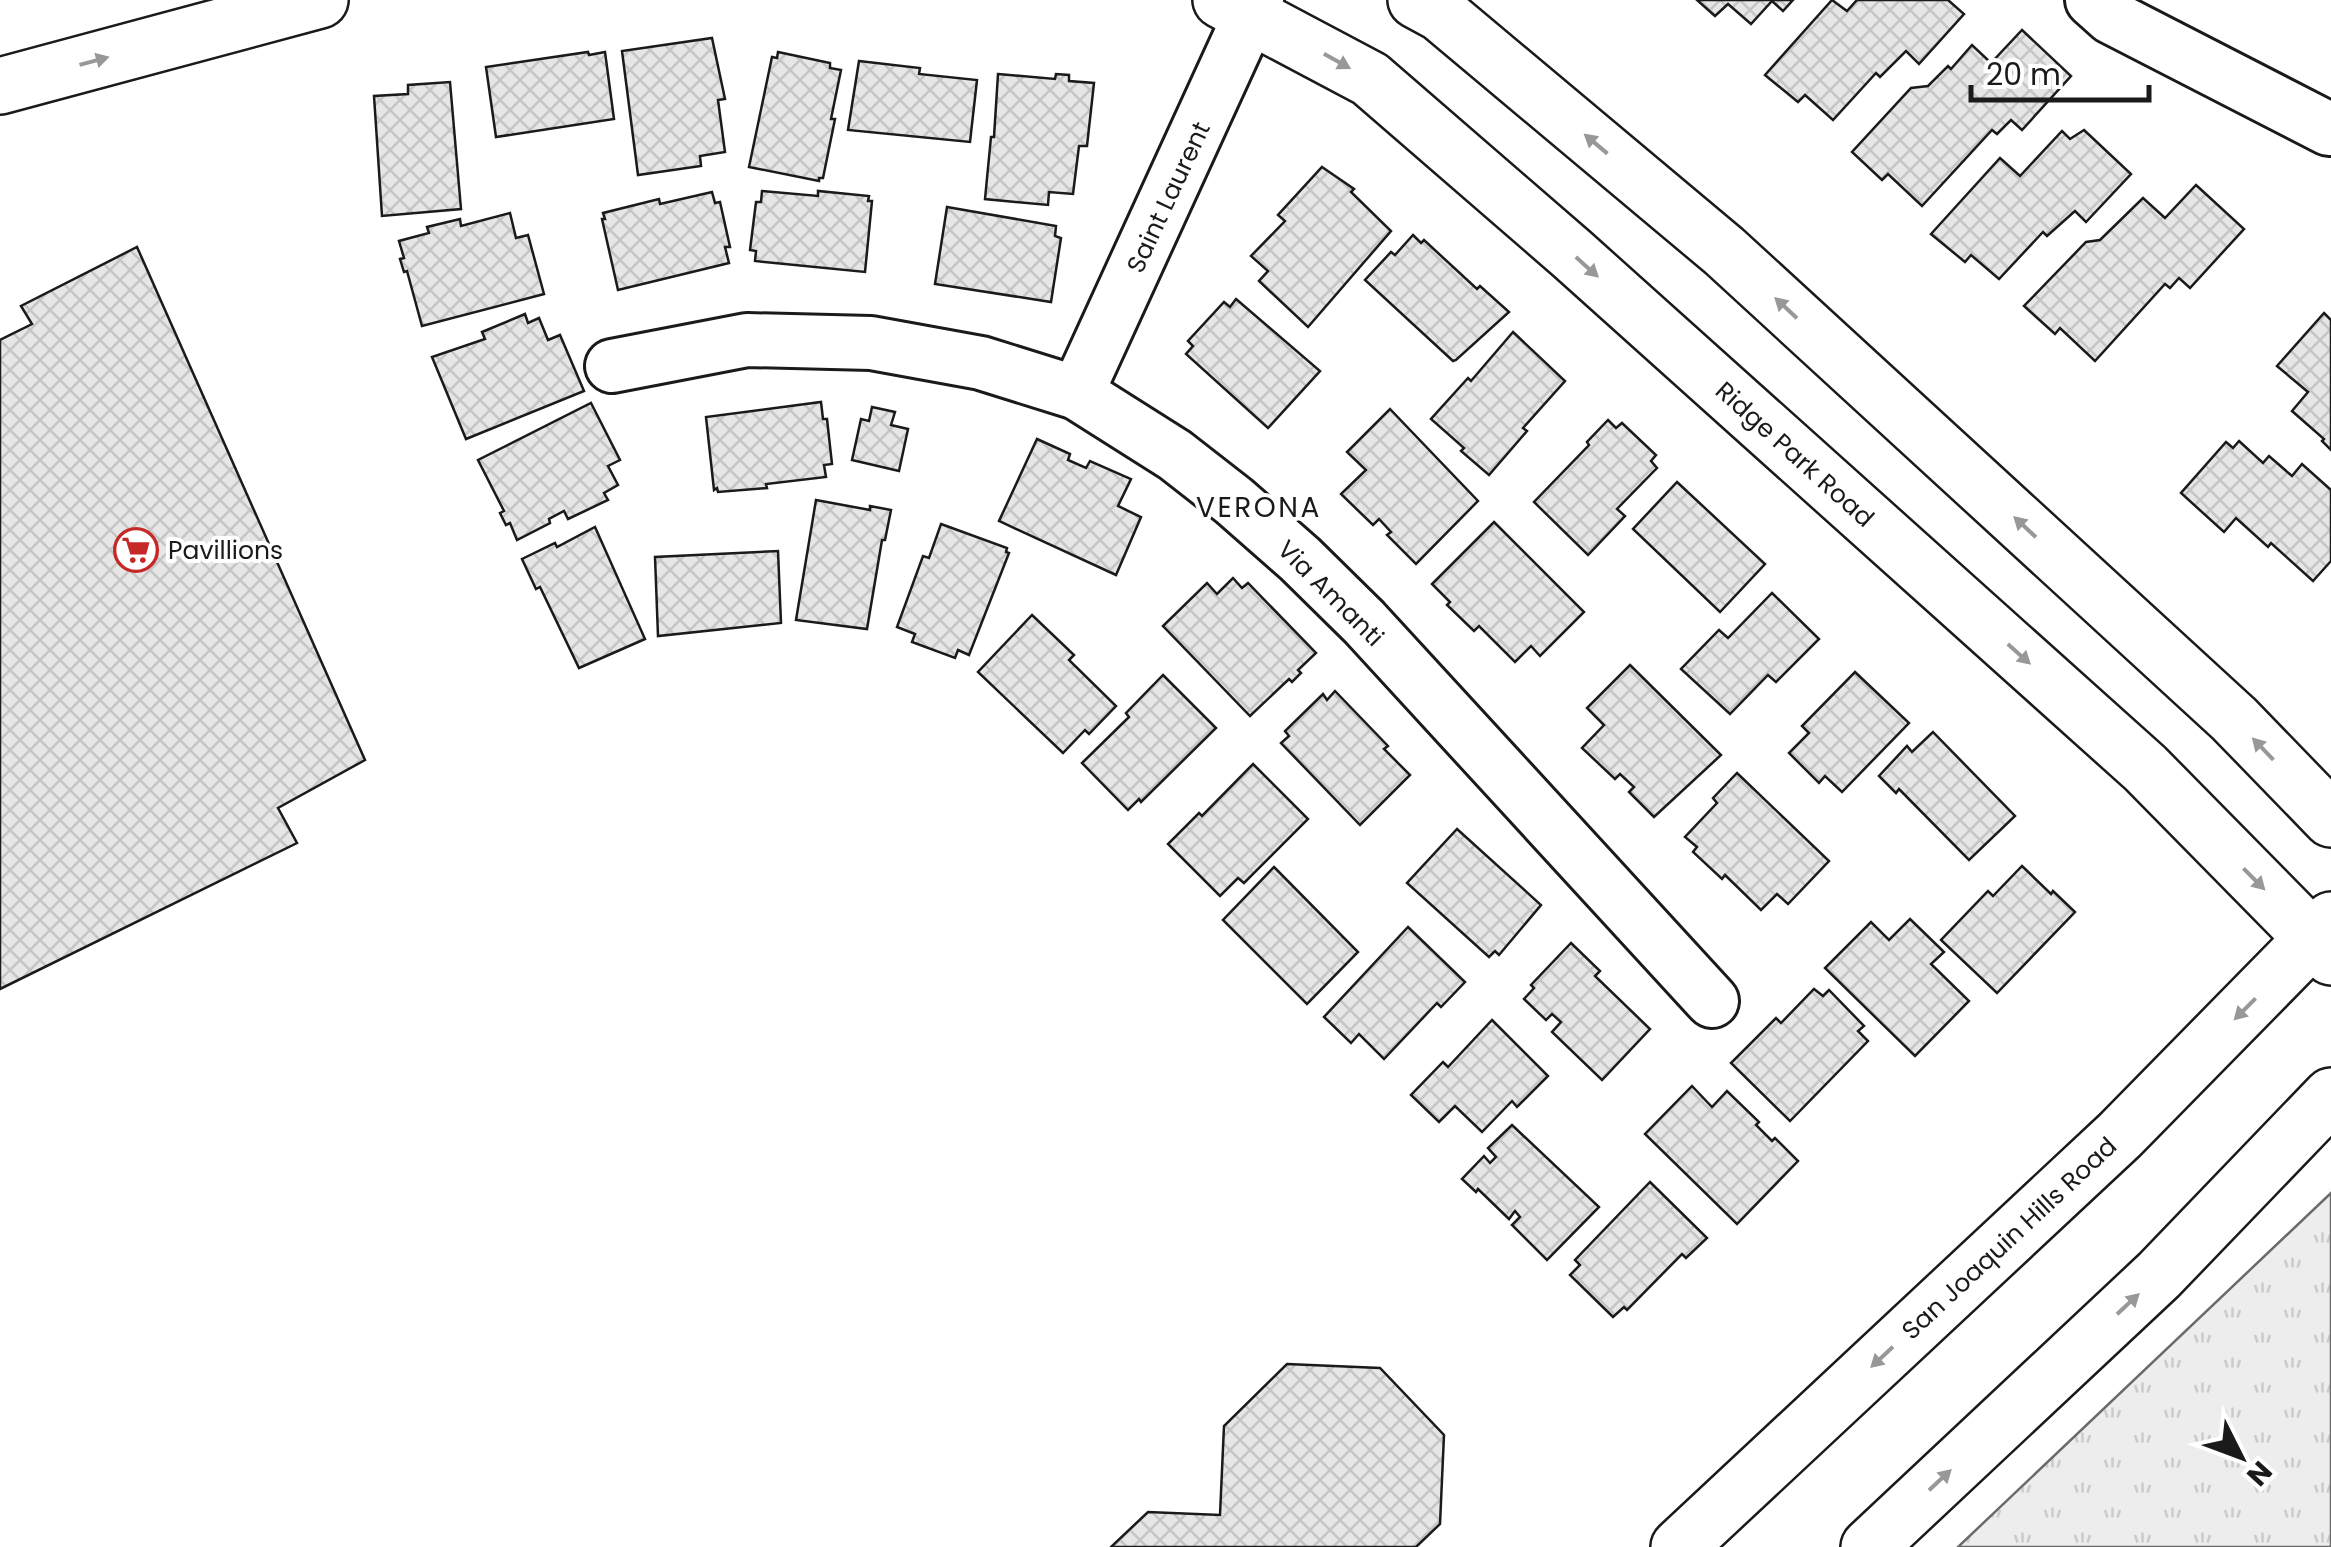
<svg xmlns="http://www.w3.org/2000/svg" width="2331" height="1547" font-family="Poppins,sans-serif">
<defs>
<pattern id="park-tufts" width="24" height="20" patternUnits="userSpaceOnUse" patternTransform="scale(2.5)"><rect width="24" height="20" fill="#ededed"/><path d="M3 7l-1-3M5 7V3M7 7l1-3M15 17l-1-3M17 17v-4M19 17l1-3" fill="none" stroke="#cbcbcb"/></pattern>
<pattern id="building-cross-hatch" width="8" height="8" patternUnits="userSpaceOnUse" patternTransform="scale(2.5)"><rect width="8" height="8" fill="#e6e6e6"/><path d="M0 0l8 8M0 8l8-8" fill="none" stroke="#c5c5c5"/></pattern>
</defs>
<rect width="100%" height="100%" fill="#fff"/>
<!-- park -->
<polygon fill="url(#park-tufts)" stroke="#6a6a6a" stroke-width="2.5" points="2331,1193 2331,1547 1958,1547"/>
<!-- building -->
<g fill="url(#building-cross-hatch)" stroke="#1a1a1a" stroke-width="2.5">
<polygon points="1697,0 1793,0 1783,11 1772,1 1751,24 1728,4 1715,16"/>
<polygon points="1832,0 1847,11 1857,0 1948,0 1964,14 1919,64 1906,51 1880,77 1876,73 1833,120 1805,95 1798,102 1765,75"/>
<polygon points="2022,30 2071,76 2022,130 2011,120 1997,134 1992,130 1922,206 1888,174 1882,180 1852,152 1911,88 1928,86 1948,66 1951,69 1972,45 1991,63"/>
<polygon points="712,38 725,99 718,100 725,152 700,156 701,166 638,175 622,51"/>
<polygon points="588,52 589,55 605,52 614,119 496,137 486,67"/>
<polygon points="778,52 830,63 830,68 841,70 831,119 835,119 823,178 819,178 819,181 749,167 772,57 777,58"/>
<polygon points="859,61 920,68 919,74 977,80 970,142 848,130"/>
<polygon points="998,74 1055,79 1056,74 1069,75 1069,81 1094,83 1087,146 1079,146 1073,194 1049,192 1048,205 985,199 991,137 994,137"/>
<polygon points="450,82 461,209 382,216 374,96 408,94 408,85"/>
<polygon points="2084,130 2131,174 2086,222 2075,211 2047,236 2043,232 1999,279 1971,255 1965,262 1931,234 2000,158 2020,176 2062,131 2070,139"/>
<polygon points="1322,167 1354,189 1351,192 1391,231 1308,327 1259,281 1268,271 1251,256 1285,221 1278,215"/>
<polygon points="2196,185 2244,229 2190,288 2179,278 2170,288 2165,284 2095,361 2060,328 2055,334 2024,306 2086,242 2100,240 2143,198 2165,218"/>
<polygon points="762,191 818,196 818,191 869,196 868,201 872,201 865,272 755,261 756,251 750,250 756,202 761,202"/>
<polygon points="712,192 715,203 720,202 730,247 725,247 729,263 618,290 602,219 605,219 603,213 659,199 660,204"/>
<polygon points="947,207 1056,226 1055,236 1061,238 1051,302 935,284"/>
<polygon points="510,213 516,238 528,235 544,294 422,326 407,271 404,272 400,259 404,258 399,241 429,233 427,227 460,219 461,226"/>
<polygon points="1413,235 1421,243 1424,240 1477,289 1480,286 1509,312 1456,360 1453,361 1365,280 1391,252 1395,255"/>
<polygon points="137,247 365,760 278,808 297,843 0,989 0,340 32,324 21,306"/>
<polygon points="1236,299 1320,371 1268,428 1186,354 1193,346 1188,341 1224,302 1230,307"/>
<polygon points="2324,313 2331,320 2331,450 2322,441 2324,439 2292,411 2308,392 2277,366"/>
<polygon points="525,314 528,323 539,318 548,340 560,335 584,391 466,439 432,357 485,339 482,332"/>
<polygon points="1513,332 1565,381 1523,428 1527,431 1489,475 1461,451 1464,448 1431,419 1468,378 1471,381"/>
<polygon points="821,402 823,419 827,419 832,464 824,465 826,477 766,484 767,488 718,492 717,488 714,490 706,417"/>
<polygon points="591,403 620,460 608,466 618,485 604,493 608,500 568,519 564,511 549,519 550,523 517,540 510,523 506,525 500,513 504,511 478,460"/>
<polygon points="872,407 895,412 891,425 908,429 899,471 852,460 861,419 869,421"/>
<polygon points="1390,409 1478,501 1416,564 1387,535 1391,532 1379,519 1373,525 1341,494 1366,470 1347,452"/>
<polygon points="1608,420 1616,428 1622,423 1656,455 1651,461 1657,468 1617,509 1625,516 1588,555 1534,502 1589,445 1587,442"/>
<polygon points="1037,439 1070,454 1068,460 1086,468 1090,461 1131,479 1118,506 1141,517 1116,575 999,521"/>
<polygon points="2239,441 2263,463 2269,456 2292,476 2302,464 2331,490 2331,561 2313,581 2271,543 2268,547 2236,518 2224,532 2181,493 2226,442 2233,448"/>
<polygon points="1677,482 1765,564 1720,612 1633,529"/>
<polygon points="816,500 870,510 870,506 891,510 885,540 882,540 867,629 796,620"/>
<polygon points="1494,522 1584,612 1540,656 1531,646 1515,662 1479,626 1474,631 1447,605 1450,602 1432,584"/>
<polygon points="941,524 1007,548 1006,552 1009,553 969,655 958,650 955,658 912,642 915,634 897,627 923,556 929,558"/>
<polygon points="595,527 645,639 579,668 540,587 536,589 522,559 555,543 557,547"/>
<polygon points="778,551 781,623 658,636 655,557"/>
<polygon points="1233,578 1242,588 1248,583 1316,653 1298,670 1301,673 1292,682 1289,679 1250,716 1163,626 1207,583 1217,594"/>
<polygon points="1772,593 1819,639 1776,682 1768,675 1730,714 1681,669 1719,630 1728,638"/>
<polygon points="1032,615 1074,655 1069,660 1116,706 1089,734 1085,730 1063,753 978,672"/>
<polygon points="1630,665 1721,755 1654,817 1629,792 1634,787 1620,774 1615,779 1582,748 1604,725 1587,708"/>
<polygon points="1855,672 1909,723 1842,792 1825,776 1819,783 1789,753 1809,733 1802,726"/>
<polygon points="1163,675 1216,728 1141,802 1139,799 1128,810 1082,763 1129,717 1126,713"/>
<polygon points="1335,691 1388,746 1384,749 1410,775 1360,825 1281,743 1289,736 1285,731 1323,694 1327,700"/>
<polygon points="1933,732 2015,816 1969,860 1899,789 1896,793 1879,776 1907,746 1912,752"/>
<polygon points="1253,764 1308,819 1244,883 1238,878 1220,896 1168,844 1199,813 1202,816"/>
<polygon points="1737,773 1829,861 1788,904 1777,894 1761,910 1725,875 1722,879 1693,852 1697,847 1685,837 1717,803 1713,798"/>
<polygon points="1457,829 1541,905 1499,955 1495,951 1489,957 1407,883"/>
<polygon points="2022,866 2051,894 2053,891 2075,912 1997,993 1941,940 1988,891 1993,896"/>
<polygon points="1274,867 1358,952 1307,1004 1223,920"/>
<polygon points="1910,919 1944,952 1931,964 1969,1001 1915,1056 1825,968 1871,922 1889,940"/>
<polygon points="1408,927 1465,982 1441,1007 1437,1003 1384,1059 1359,1034 1351,1043 1324,1017"/>
<polygon points="1571,943 1600,971 1595,976 1650,1029 1602,1080 1552,1032 1561,1022 1552,1014 1546,1020 1524,999 1534,988 1531,985"/>
<polygon points="1814,989 1823,996 1829,990 1864,1026 1858,1031 1868,1041 1790,1121 1731,1063 1776,1018 1781,1023"/>
<polygon points="1492,1020 1548,1076 1517,1107 1512,1101 1482,1132 1455,1106 1439,1122 1411,1095 1443,1062 1448,1067"/>
<polygon points="1692,1086 1712,1107 1727,1091 1759,1122 1756,1125 1772,1141 1775,1138 1798,1161 1737,1224 1645,1134"/>
<polygon points="1512,1125 1599,1207 1547,1260 1512,1225 1520,1217 1515,1211 1509,1219 1478,1189 1476,1192 1462,1179 1484,1156 1490,1163 1496,1157 1488,1148"/>
<polygon points="1650,1182 1707,1238 1686,1258 1682,1254 1627,1310 1624,1307 1613,1317 1570,1275 1580,1265 1575,1260"/>
<polygon points="1287,1364 1380,1368 1444,1435 1440,1524 1416,1547 1111,1547 1148,1512 1220,1515 1224,1426"/>
</g>
<g fill="none" stroke-linecap="round" stroke-linejoin="round">
<!-- minor casing -->
<g stroke="#1a1a1a" stroke-width="58">
<g id="minor">
<polyline points="2092,0 2111,17 2329,129 2331,127"/>
<polyline points="612,366 747,340 871,343 981,363 1077,393 1175,455 1234,501 1300,559 1364,622 1712,1001"/>
<polyline points="1077,393 1257,0"/>
</g>
</g>
<!-- tertiary casing -->
<g stroke="#1a1a1a" stroke-width="60">
<g id="tertiary">
<polyline points="1221,0 1370,79 1572,254 2145,768 2331,957"/>
<polyline points="1416,0 1440,13 1724,251 2234,719 2331,819"/>
<polyline points="0,86 320,0"/>
</g>
</g>
<!-- secondary casing -->
<g stroke="#1a1a1a" stroke-width="60">
<g id="secondary">
<polyline points="1679,1547 2120,1135 2331,920"/>
<polyline points="1869,1547 2159,1275 2331,1096"/>
</g>
</g>
<!-- minor -->
<use href="#minor" stroke="#fff" stroke-width="52"/>
<!-- tertiary -->
<use href="#tertiary" stroke="#fff" stroke-width="55"/>
<!-- secondary -->
<use href="#secondary" stroke="#fff" stroke-width="55"/>
</g>
<!-- one-way arrows -->
<defs><path id="oneway-solid" d="M-6-.8H1V-3.2L6.5 0L1 3.2V.8H-6Z" transform="scale(2.5)"/></defs>
<g fill="#989898">
<use href="#oneway-solid" transform="translate(94 61) rotate(-15)"/>
<use href="#oneway-solid" transform="translate(1337 61) rotate(29)"/>
<use href="#oneway-solid" transform="translate(1596 144) rotate(-140)"/>
<use href="#oneway-solid" transform="translate(1587 267) rotate(42)"/>
<use href="#oneway-solid" transform="translate(1786 308) rotate(-137)"/>
<use href="#oneway-solid" transform="translate(2025 527) rotate(-137)"/>
<use href="#oneway-solid" transform="translate(2019 654) rotate(42)"/>
<use href="#oneway-solid" transform="translate(2263 749) rotate(-134)"/>
<use href="#oneway-solid" transform="translate(2254 879) rotate(45)"/>
<use href="#oneway-solid" transform="translate(2245 1009) rotate(135)"/>
<use href="#oneway-solid" transform="translate(2128 1304) rotate(-43)"/>
<use href="#oneway-solid" transform="translate(1882 1357) rotate(137)"/>
<use href="#oneway-solid" transform="translate(1940 1480) rotate(-43)"/>
</g>
<!-- icons -->
<defs>
<g id="supermarket-ring" transform="scale(2.25)"><circle r="9.5" fill="#fff" stroke="#c62828" stroke-width="1.5"/><path d="M-6-5.5h2.5l.6 2H6L4.5 2H-2.5L-4.4-4H-6ZM-1.5 3.2a1.3 1.3 0 1 0 .1 0ZM3 3.2a1.3 1.3 0 1 0 .1 0Z" fill="#c62828"/></g>
</defs>
<g fill-rule="evenodd">
<use href="#supermarket-ring" x="136" y="550"/>
</g>
<g text-anchor="middle" stroke-width="8" stroke-linejoin="round" paint-order="stroke">
<!-- street labels -->
<g font-size="25" fill="#1a1a1a" stroke="#fff">
<text transform="translate(1168 197) rotate(-65)" y="9">Saint Laurent</text>
<text transform="translate(1795 454) rotate(42)" y="9">Ridge Park Road</text>
<text transform="translate(1331 593) rotate(45)" y="9">Via Amanti</text>
<text transform="translate(2009 1238) rotate(-43)" y="9">San Joaquin Hills Road</text>
</g>
<!-- poi labels -->
<g font-size="25" fill="#1a1a1a" stroke="#fff" text-anchor="start">
<text x="168" y="559">Pavillions</text>
</g>
<!-- neighbourhood labels -->
<g font-size="28" letter-spacing="2.5" fill="#1a1a1a" stroke="#fff">
<text x="1259" y="517">VERONA</text>
</g>
</g>
<!-- north arrow -->
<g transform="translate(2241 1457) rotate(132)" stroke="#ffffff" stroke-width="8" paint-order="stroke">
<path d="M0-8L18 38L0 25L-18 38Z" fill="#1a1a1a"/>
<text y="-15" font-size="28" font-weight="bold" text-anchor="middle" fill="#1a1a1a">N</text>
</g>
<!-- scale -->
<path d="M1971 85v15h178v-15" fill="none" stroke="#1a1a1a" stroke-width="5"/>
<text x="1986" y="85" font-size="30" fill="#1a1a1a" stroke="#ffffff" stroke-width="8" paint-order="stroke">20 m</text>
</svg>
